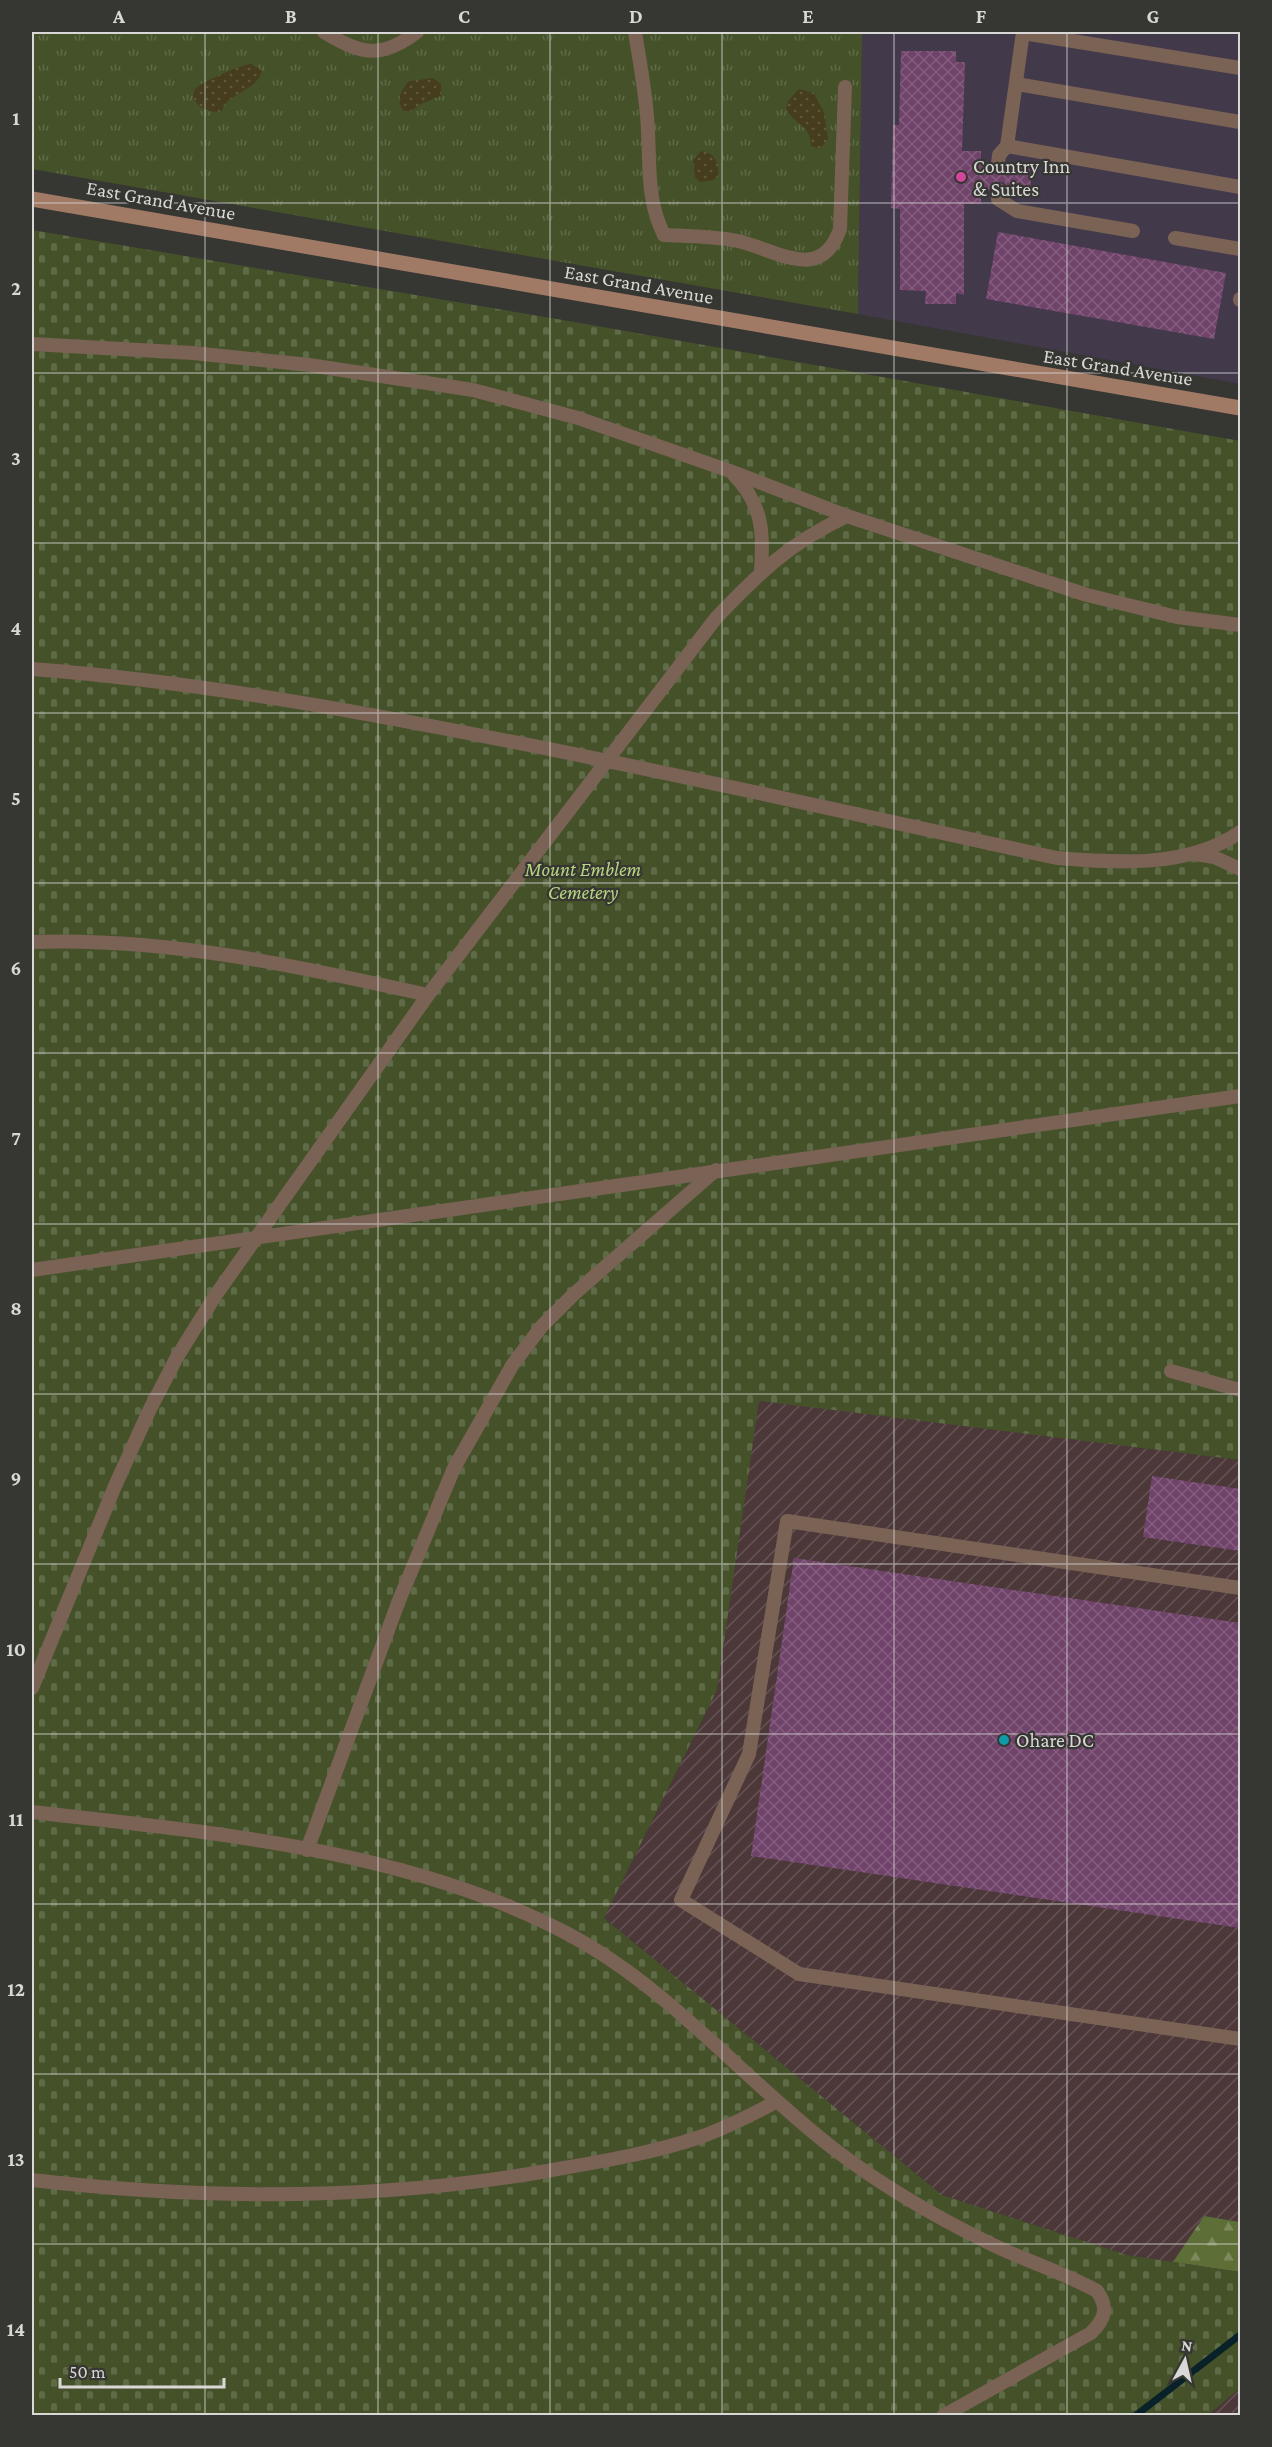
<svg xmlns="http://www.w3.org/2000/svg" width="1272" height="2447" font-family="'Crimson Pro',serif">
<defs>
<pattern id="industrial-furrows" width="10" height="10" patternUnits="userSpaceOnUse" patternTransform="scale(1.5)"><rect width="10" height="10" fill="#4c3739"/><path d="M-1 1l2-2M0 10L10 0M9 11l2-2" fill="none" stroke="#655355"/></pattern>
<pattern id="grass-tufts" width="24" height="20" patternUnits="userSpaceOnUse" patternTransform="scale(1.5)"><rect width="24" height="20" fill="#455229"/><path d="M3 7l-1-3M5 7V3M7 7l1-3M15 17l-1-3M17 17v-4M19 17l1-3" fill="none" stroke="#5f6a47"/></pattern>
<pattern id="forest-firs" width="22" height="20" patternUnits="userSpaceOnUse" patternTransform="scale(1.5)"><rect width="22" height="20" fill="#5d6f37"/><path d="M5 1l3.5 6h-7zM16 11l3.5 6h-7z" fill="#7b895d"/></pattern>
<pattern id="sand-dots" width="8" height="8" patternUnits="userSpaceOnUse" patternTransform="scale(1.5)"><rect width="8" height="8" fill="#453d1d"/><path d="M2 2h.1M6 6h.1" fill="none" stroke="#5f583d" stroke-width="1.8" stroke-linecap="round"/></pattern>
<pattern id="cemetery-stones" width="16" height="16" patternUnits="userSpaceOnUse" patternTransform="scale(1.5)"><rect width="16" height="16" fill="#455229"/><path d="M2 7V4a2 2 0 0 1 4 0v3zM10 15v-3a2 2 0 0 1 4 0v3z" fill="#5f6a47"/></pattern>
<pattern id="building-cross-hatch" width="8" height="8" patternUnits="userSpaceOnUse" patternTransform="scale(1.5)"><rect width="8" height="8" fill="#70436a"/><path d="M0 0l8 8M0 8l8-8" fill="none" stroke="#845d7f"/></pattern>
</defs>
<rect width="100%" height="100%" fill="#363632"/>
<!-- commercial -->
<polygon fill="#42394a" points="862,32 1240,32 1240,384 858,314"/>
<!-- industrial -->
<g fill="url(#industrial-furrows)">
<polygon points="758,1400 1240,1460 1240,2222 1204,2216 1173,2262 1127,2255 942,2195 604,1918 717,1690"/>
<polygon points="1240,2388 1240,2415 1208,2415"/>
</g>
<!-- grass -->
<polygon fill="url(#grass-tufts)" points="32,32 862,32 858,314 32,169"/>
<!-- forest -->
<polygon fill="url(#forest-firs)" points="1204,2216 1240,2222 1240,2272 1173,2262"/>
<!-- sand -->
<g fill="url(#sand-dots)">
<path d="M 251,64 L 262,70 C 257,93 229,91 222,111 C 210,114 201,109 193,99 C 193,97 194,91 195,89 C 199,83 243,64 251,64 Z"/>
<path d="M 433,78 L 441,84 L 441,96 L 421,104 L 411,111 L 404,111 C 395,100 401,91 409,81 Z"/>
<path d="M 799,89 L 814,93 L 824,113 L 828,139 L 820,149 L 811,146 C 811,124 795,127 786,108 L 788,101 Z"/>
<path d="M 701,151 C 714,153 720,162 718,176 L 713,180 L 700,182 L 695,177 L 693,160 Z"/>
</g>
<!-- cemetery -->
<polygon fill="url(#cemetery-stones)" points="32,230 586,324 1240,441 1240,1460 759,1401 717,1690 604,1918 942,2195 1127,2255 1240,2272 1240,2388 1208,2415 32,2415"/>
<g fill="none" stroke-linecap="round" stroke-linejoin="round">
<!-- stream -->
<polyline stroke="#092229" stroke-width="7" points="1135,2416 1240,2335"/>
</g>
<!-- building -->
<g fill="url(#building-cross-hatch)">
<polygon points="901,51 956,51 956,62 965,62 962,151 981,151 981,163 989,163 996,172 1005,169 1007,163 1030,164 1031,190 1008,190 1004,182 996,182 990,190 981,190 981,204 964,204 964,295 956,293 956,304 925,304 926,291 900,290 900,209 891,208 893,125 899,125"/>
<polygon points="998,232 1226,273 1214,339 986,299"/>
<polygon points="1152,1476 1240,1489 1240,1551 1143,1537"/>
<polygon points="794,1558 1240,1623 1240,1928 751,1856"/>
</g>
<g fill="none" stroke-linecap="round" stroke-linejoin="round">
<!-- service -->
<g stroke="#7a6255" stroke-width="14">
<path d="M 324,32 C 361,54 380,60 417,32"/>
<path d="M 635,32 C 640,64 647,99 648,132 C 650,169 647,201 664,235 C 688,236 714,236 738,241 C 777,250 821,284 840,229 L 845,87"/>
<polyline points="1023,32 1007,146 1240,187"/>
<polyline points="1023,33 1240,68"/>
<polyline points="1016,84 1240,122"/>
<polyline points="998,163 999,155 1007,146"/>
<polyline points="999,190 998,199 1017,211 1133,231"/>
<polyline points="1175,238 1240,249"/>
<polyline points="1240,300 1240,299"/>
<polyline points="32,344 193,353 309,365 473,390 578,418 730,471 847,516 1087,595 1177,617 1240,625"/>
<path d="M 734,475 C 762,504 764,531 761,570"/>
<path d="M 32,669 C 190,681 347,709 503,740 C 688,776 872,818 1057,858 C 1118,863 1188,868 1240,832"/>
<polyline points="1195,854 1214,857 1240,869"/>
<path d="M 32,942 C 165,937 298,966 428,995"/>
<polyline points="32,1270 1240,1096"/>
<polyline points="1171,1371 1240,1390"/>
<polyline points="1240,1588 787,1521 749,1754 681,1900 799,1974 1240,2039"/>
<path d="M 32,1688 L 115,1486 L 149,1411 L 177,1357 L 215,1296 L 428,995 L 716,618 C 760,572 788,544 847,516"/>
<path d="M 32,1812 C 209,1832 408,1849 568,1934 C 670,1988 743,2079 834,2149 C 881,2185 934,2216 987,2242 C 1023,2260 1062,2272 1097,2291 C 1109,2308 1105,2319 1091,2333 L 943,2416"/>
<polyline points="307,1850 398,1603 454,1468 513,1364 542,1326 574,1294 716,1170"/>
<path d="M 32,2180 C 204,2200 376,2201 547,2171 C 597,2162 649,2154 697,2138 C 725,2129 750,2115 776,2102"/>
</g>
<!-- secondary -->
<polyline stroke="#a07a65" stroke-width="15" points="32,199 1240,408"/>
</g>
<!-- grid -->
<path fill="none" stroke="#d9d8d6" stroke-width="1.5" stroke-opacity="0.55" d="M 205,32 L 205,2416M 378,32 L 378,2416M 550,32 L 550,2416M 722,32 L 722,2416M 894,32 L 894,2416M 1067,32 L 1067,2416M 32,203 L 1240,203M 32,373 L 1240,373M 32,543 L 1240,543M 32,713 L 1240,713M 32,883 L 1240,883M 32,1053 L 1240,1053M 32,1224 L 1240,1224M 32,1394 L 1240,1394M 32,1564 L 1240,1564M 32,1734 L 1240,1734M 32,1904 L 1240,1904M 32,2074 L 1240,2074M 32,2244 L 1240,2244"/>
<!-- markers -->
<circle fill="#d1479c" stroke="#363632" stroke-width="2" cx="961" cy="177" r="6"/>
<circle fill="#0f9aa8" stroke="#363632" stroke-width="2" cx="1004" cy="1740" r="6"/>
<g text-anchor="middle" stroke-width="4.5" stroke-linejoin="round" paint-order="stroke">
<!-- poi labels -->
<g font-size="20" fill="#d9d8d6" stroke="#363632" text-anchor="start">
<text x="973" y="173">Country Inn<tspan x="973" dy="23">&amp; Suites</tspan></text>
<text x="1016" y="1747">Ohare DC</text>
</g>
<!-- street labels -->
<g font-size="20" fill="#d9d8d6" stroke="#363632">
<text transform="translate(161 200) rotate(10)" y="7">East Grand Avenue</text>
<text transform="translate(639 284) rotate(10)" y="7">East Grand Avenue</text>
<text transform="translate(1118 367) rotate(9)" y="7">East Grand Avenue</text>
</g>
<!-- park labels -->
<g font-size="20" font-style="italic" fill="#b7d480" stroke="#363632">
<text x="583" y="876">Mount Emblem<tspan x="583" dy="23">Cemetery</tspan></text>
</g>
</g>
<!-- border -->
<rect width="1272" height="2447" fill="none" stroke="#363632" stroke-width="66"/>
<!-- north arrow -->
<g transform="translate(1185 2360) rotate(8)" stroke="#363632" stroke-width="4.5" paint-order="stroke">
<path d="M0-4.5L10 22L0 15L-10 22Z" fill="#d9d8d6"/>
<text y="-9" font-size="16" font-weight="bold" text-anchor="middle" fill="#d9d8d6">N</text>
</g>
<!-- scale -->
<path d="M60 2378v9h164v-9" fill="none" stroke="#d9d8d6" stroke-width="3"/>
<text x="69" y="2378" font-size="18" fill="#d9d8d6" stroke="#363632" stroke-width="4.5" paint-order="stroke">50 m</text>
<rect x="33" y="33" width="1206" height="2381" fill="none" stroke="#d9d8d6" stroke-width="2"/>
<g font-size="20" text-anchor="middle" font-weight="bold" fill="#d9d8d6">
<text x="119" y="23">A</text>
<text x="291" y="23">B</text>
<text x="464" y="23">C</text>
<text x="636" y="23">D</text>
<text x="808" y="23">E</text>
<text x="981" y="23">F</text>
<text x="1153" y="23">G</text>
<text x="16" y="125">1</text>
<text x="16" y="295">2</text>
<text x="16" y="465">3</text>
<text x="16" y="635">4</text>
<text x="16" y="805">5</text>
<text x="16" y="975">6</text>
<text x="16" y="1145">7</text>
<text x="16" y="1315">8</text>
<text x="16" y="1485">9</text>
<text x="16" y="1656">10</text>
<text x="16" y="1826">11</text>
<text x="16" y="1996">12</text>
<text x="16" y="2166">13</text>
<text x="16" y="2336">14</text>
</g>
</svg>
